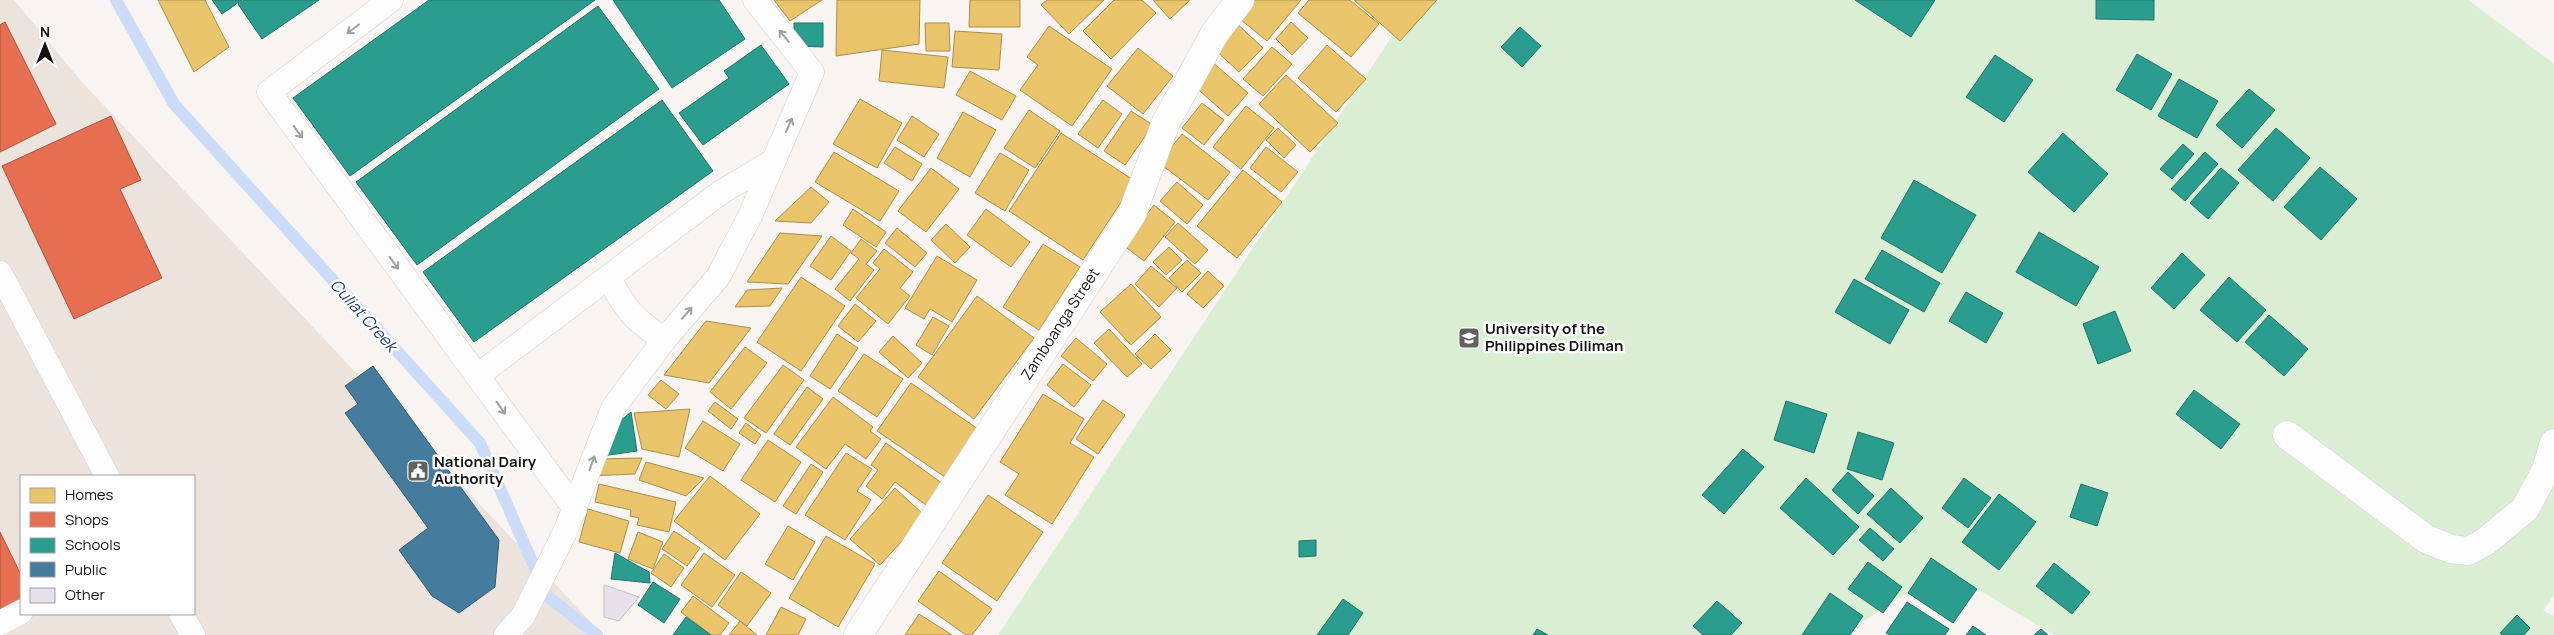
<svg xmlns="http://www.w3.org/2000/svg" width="2554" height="635" font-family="Manrope,sans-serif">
<rect width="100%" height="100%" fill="#f7f4f1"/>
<!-- built -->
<path fill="#ece3dd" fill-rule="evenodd" d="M 0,0 L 14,0 L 81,81 L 603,635 L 0,635 ZM 21,476 L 194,476 L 194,614 L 21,614 Z"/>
<!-- green -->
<polygon fill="#daeed3" points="1416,0 2468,0 2554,64 2554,595 2543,611 2554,616 2554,635 2054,635 1944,569 1856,626 1848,635 998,635"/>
<!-- homes -->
<g fill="#e9c46a" stroke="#a98f4f">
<polygon points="158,0 205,0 229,47 194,72"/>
<polygon points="774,0 822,0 790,21"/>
<polygon points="837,0 920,0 919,44 836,56"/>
<polygon points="970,0 1020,0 1020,27 969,27"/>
<polygon points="1047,0 1104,0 1069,34 1041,5"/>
<polygon points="1114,0 1142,0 1156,13 1111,59 1083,31"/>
<polygon points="1153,0 1190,0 1170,19"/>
<polygon points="1247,0 1301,0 1267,41 1235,15"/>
<polygon points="1309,0 1350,0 1379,24 1351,57 1298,13"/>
<polygon points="1354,0 1437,0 1400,41"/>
<polygon points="1233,20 1263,48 1239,72 1210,45"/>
<polygon points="1291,22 1308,38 1292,55 1276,39"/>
<polygon points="925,23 949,23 950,51 926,51"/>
<polygon points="1049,26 1112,69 1072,126 1020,90 1038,65 1027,57"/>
<polygon points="955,31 1002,34 999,70 952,67"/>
<polygon points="1327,45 1366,79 1336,112 1298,78"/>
<polygon points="1272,47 1292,64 1263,96 1243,79"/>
<polygon points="1138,48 1173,76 1143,114 1107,86"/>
<polygon points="882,50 948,57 944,88 879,81"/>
<polygon points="1211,61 1248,93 1228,116 1191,83"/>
<polygon points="970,71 1016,96 1002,120 956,95"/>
<polygon points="1286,75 1338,123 1310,152 1259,104"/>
<polygon points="860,99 902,123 877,168 833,144"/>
<polygon points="1103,100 1122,114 1098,148 1078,134"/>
<polygon points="1202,103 1224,120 1204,145 1182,128"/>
<polygon points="1246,106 1274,128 1241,169 1213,147"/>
<polygon points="1029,110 1060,131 1035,168 1004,148"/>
<polygon points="1131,111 1153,125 1125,165 1104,151"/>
<polygon points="963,112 996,130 970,177 937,158"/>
<polygon points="912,116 939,134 924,157 897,140"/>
<polygon points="1278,128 1296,145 1284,158 1266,140"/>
<polygon points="1061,133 1135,181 1083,260 1009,211"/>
<polygon points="1182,134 1230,172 1208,200 1159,163"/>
<polygon points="895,147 922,164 912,181 884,163"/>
<polygon points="1266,147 1298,172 1281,192 1250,168"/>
<polygon points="834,152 899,191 880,221 815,182"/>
<polygon points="1000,153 1029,170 1005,211 975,193"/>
<polygon points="931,168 959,189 926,232 898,211"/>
<polygon points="1243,170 1282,202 1237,258 1197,226"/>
<polygon points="1177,182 1203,205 1187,224 1160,201"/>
<polygon points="811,187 829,202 811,223 775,221"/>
<polygon points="1154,205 1175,222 1144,261 1123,245"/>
<polygon points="853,209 886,232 876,247 843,225"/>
<polygon points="986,209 1030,242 1011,267 967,235"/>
<polygon points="1178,223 1208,250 1195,264 1165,237"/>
<polygon points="946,224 970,247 955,263 931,240"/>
<polygon points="897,228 927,253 915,267 885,243"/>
<polygon points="780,233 822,236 788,284 747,282"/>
<polygon points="831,236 851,251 831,280 810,266"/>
<polygon points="861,239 877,251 866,264 874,270 850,301 835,289 859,259 851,253"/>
<polygon points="1043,244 1080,267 1039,330 1003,307"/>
<polygon points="1169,247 1182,260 1166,275 1153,262"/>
<polygon points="884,249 913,272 900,288 910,296 888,324 856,298 880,269 873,263"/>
<polygon points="937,256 977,280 952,322 930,309 924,319 905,308"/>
<polygon points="1187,260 1201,273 1182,292 1169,278"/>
<polygon points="1151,266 1177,288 1159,307 1135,284"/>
<polygon points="1208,271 1224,286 1203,308 1187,294"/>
<polygon points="801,277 845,306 801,371 757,342"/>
<polygon points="1131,284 1161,317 1131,345 1100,312"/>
<polygon points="782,288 770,306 735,307 747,290"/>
<polygon points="977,296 1034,338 974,419 918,377"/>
<polygon points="855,304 876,321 858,342 838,326"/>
<polygon points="933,317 949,326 932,355 916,345"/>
<polygon points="706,321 751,328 709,383 664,375"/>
<polygon points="1109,329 1142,364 1127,377 1094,343"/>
<polygon points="837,334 858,348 830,389 810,376"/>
<polygon points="1155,334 1171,350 1151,369 1135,354"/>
<polygon points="893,336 922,363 908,378 879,352"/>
<polygon points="1076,338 1107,364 1093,381 1061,356"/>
<polygon points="745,347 767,363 731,409 710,392"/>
<polygon points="864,354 903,379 877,417 838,391"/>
<polygon points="1063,364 1091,385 1074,407 1047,385"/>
<polygon points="783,365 804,380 766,433 744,418"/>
<polygon points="661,380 679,394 666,409 648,395"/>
<polygon points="911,383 981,431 948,479 877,431"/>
<polygon points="807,387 823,399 790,445 774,434"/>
<polygon points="1043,394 1084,419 1070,443 1094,457 1052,524 1005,495 1019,474 1000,462"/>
<polygon points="833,397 873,427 870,431 881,439 866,459 845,444 826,469 796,447"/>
<polygon points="1103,400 1125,415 1098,454 1076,439"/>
<polygon points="715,402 738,419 731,429 708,411"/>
<polygon points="690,409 679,457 642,449 634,413"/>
<polygon points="703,421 740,444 723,471 685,448"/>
<polygon points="746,423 761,435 755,444 739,433"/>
<polygon points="768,440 801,462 775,502 741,480"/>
<polygon points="886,443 946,486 930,508 895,482 882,499 866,486 878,470 871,465"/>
<polygon points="846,453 872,469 857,491 871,500 845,540 805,515"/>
<polygon points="642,458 635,474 588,476 595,459"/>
<polygon points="646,462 704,478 686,496 639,480"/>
<polygon points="811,464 823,472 796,514 783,506"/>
<polygon points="710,476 760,514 725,560 674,521"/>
<polygon points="599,484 676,502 669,532 637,525 639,518 630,516 631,510 595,502"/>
<polygon points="895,488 925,516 880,565 850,539"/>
<polygon points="988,495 1043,532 997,601 942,563"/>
<polygon points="588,509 629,521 620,553 579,542"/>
<polygon points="788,526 815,542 793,580 765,564"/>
<polygon points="674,531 700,548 687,566 662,549"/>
<polygon points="638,532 663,542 653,569 628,559"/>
<polygon points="826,536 875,564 838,627 789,598"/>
<polygon points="704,553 735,575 712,607 681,585"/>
<polygon points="664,554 684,568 671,587 651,573"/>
<polygon points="939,571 992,609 972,635 966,635 918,601"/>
<polygon points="741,572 771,593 747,626 718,605"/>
<polygon points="693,596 729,623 720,635 711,635 681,612"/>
<polygon points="781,607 806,619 798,635 766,635"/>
<polygon points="919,614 952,635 905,635"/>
<polygon points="740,621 757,635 729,635"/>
</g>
<!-- shops -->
<g fill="#e76f51" stroke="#a8533e">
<polygon points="5,22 56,124 0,152 0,25"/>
<polygon points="111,116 141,180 120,189 162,278 74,319 2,166"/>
<polygon points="0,532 21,575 21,601 0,612"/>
</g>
<!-- schools -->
<g fill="#2a9d8f" stroke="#237369">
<polygon points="212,0 242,0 222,14"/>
<polygon points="244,0 319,0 262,39 238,4"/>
<polygon points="429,0 595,0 350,176 293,98"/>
<polygon points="613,0 719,0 745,39 672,88"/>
<polygon points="1855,0 1935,0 1911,37"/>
<polygon points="2096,0 2154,0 2154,20 2096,19"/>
<polygon points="598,6 659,89 417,265 356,182"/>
<polygon points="794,23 823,23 823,47 794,46"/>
<polygon points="1520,27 1541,46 1522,67 1501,47"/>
<polygon points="761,45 789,84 703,145 679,113 729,78 724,71"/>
<polygon points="2137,54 2172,74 2151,110 2116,90"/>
<polygon points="1995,55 2033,80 2004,122 1966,97"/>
<polygon points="2179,79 2218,101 2197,138 2158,116"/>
<polygon points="2249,89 2275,110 2242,148 2216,125"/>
<polygon points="662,100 713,171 474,342 423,272"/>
<polygon points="2276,128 2310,158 2273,201 2238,170"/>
<polygon points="2063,133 2108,174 2074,212 2028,172"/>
<polygon points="2183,144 2194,154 2172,179 2160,169"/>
<polygon points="2205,152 2218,164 2185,201 2171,189"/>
<polygon points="2320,167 2357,199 2321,240 2284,207"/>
<polygon points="2221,168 2239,183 2208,219 2190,203"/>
<polygon points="1914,180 1976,215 1942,273 1881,238"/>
<polygon points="2039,232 2099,267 2076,306 2016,272"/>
<polygon points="1882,250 1940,283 1924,312 1865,279"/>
<polygon points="2182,253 2205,275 2174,309 2151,288"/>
<polygon points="2229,277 2266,310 2237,342 2200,310"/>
<polygon points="1854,279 1909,310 1890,344 1835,312"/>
<polygon points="1966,292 2003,313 1986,343 1949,321"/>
<polygon points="2115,311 2131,351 2098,364 2083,324"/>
<polygon points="2269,315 2308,349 2284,376 2245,342"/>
<polygon points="2194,390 2240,424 2221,449 2176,414"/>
<polygon points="1786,401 1827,414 1814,453 1774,440"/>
<polygon points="631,412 637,451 595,457 604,434"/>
<polygon points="1858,432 1894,443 1882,480 1847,469"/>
<polygon points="1743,449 1764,467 1724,514 1702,495"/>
<polygon points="1848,472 1874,496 1858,514 1832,490"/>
<polygon points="1806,478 1859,527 1833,555 1780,508"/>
<polygon points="1964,478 1991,498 1968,528 1942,508"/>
<polygon points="2081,484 2108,493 2097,526 2070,517"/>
<polygon points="1891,488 1923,518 1900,543 1867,514"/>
<polygon points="1999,494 2036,522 1999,570 1962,542"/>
<polygon points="1870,528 1894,549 1883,561 1859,540"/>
<polygon points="1316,540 1316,556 1299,557 1299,541"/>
<polygon points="615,553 649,572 650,583 611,579"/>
<polygon points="1931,558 1977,589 1953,623 1908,593"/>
<polygon points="1868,562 1902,587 1883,613 1848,589"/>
<polygon points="2054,563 2090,592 2072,614 2036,586"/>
<polygon points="653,582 680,599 664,623 638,605"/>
<polygon points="1830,593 1863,616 1850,635 1802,635"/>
<polygon points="1343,599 1363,613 1348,635 1317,635"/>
<polygon points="1717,601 1742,623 1731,635 1703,635 1693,626"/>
<polygon points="1907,602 1949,629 1945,635 1890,635 1886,633"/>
<polygon points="2517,615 2530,628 2524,635 2502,635 2500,633"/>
<polygon points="686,617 711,635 673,635"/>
<polygon points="1973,626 1986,635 1966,635"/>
<polygon points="1537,629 1548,635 1533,635"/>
<polygon points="2041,629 2048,635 2034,635"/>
</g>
<!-- public -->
<polygon fill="#457b9d" stroke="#365c73" points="373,366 499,540 495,587 459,613 432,596 399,550 428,528 345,413 358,404 345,386"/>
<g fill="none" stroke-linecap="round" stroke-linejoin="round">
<!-- stream -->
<polyline stroke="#ccdcf8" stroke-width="12" points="116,0 174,104 480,443 547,596 597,635"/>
</g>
<!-- building -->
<polygon fill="#e7e1eb" stroke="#c4c2c2" points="604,585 639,597 619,621 604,617"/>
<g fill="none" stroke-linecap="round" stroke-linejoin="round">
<!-- service casing -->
<g stroke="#d4d1d0" stroke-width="25">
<g id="service">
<polyline points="391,0 269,92 575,509"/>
<polyline points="0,273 107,476"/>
<path d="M 609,278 C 626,311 633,318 664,340"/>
<polyline points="477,376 720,193 772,162"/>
<polyline points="181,614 193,635"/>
<polyline points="0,623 21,612"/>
<polyline points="506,635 523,616 565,532 613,408 664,340 718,277 750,216 812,72 755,0"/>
</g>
</g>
<!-- minor casing -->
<g stroke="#d4d1d0" stroke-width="29">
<g id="minor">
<polyline points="2287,435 2426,539 2451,549 2468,551 2485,542 2525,509 2546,470 2554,443"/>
<path id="s1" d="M 858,635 L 1132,214 L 1166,122 L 1215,33 L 1240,0"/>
</g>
</g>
<!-- service -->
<use href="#service" stroke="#fefdfd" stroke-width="24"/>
<!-- minor -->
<use href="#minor" stroke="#fefdfd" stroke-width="28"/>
</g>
<!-- one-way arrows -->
<defs><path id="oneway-shaft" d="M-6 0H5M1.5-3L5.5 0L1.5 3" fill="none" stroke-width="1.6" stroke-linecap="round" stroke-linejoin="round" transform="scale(1.25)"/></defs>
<g stroke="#a09f9f">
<use href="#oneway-shaft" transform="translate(353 29) rotate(143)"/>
<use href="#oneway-shaft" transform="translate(784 36) rotate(-129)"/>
<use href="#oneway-shaft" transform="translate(789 125) rotate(-66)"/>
<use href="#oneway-shaft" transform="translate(298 132) rotate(54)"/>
<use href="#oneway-shaft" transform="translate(394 263) rotate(54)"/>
<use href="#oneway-shaft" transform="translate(687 313) rotate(-49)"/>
<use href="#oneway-shaft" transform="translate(501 408) rotate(54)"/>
<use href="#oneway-shaft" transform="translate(592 463) rotate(-70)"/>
</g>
<!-- icons -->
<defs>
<g id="university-square" transform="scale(1.125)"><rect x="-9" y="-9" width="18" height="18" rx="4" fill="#63615f" stroke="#fff"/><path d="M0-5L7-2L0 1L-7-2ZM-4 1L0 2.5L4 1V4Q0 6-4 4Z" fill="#fff"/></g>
<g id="civic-square" transform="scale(1.125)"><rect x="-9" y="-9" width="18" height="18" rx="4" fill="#63615f" stroke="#fff"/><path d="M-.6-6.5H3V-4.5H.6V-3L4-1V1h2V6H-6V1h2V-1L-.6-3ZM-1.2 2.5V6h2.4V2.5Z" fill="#fff"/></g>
</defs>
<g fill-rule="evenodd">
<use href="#university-square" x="1469" y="338"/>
<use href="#civic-square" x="418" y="471"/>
</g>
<g text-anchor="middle" stroke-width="5" stroke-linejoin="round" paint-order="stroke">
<!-- street labels -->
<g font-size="15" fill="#141211" stroke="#fff">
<text dy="5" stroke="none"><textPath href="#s1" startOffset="371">Zamboanga Street</textPath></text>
</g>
<!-- poi labels -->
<g font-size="15" font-weight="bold" fill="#141211" stroke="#fff" text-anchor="start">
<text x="1485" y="334">University of the<tspan x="1485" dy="17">Philippines Diliman</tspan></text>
<text x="434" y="467">National Dairy<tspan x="434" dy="17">Authority</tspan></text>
</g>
<!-- water labels -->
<g font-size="16" font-style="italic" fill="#1e3e7a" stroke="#fff">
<text transform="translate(364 315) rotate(48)" y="6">Culiat Creek</text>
</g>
</g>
<!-- legend -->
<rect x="20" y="475" width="175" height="140" fill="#ffffff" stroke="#a1a0a0"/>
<rect x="30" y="488" width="25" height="15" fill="#e9c46a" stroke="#a1a0a0"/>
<text x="65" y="500" font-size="15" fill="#141211">Homes</text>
<rect x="30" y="512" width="25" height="15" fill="#e76f51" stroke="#a1a0a0"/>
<text x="65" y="525" font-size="15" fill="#141211">Shops</text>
<rect x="30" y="538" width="25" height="15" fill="#2a9d8f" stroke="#a1a0a0"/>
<text x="65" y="550" font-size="15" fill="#141211">Schools</text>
<rect x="30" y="562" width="25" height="15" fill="#457b9d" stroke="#a1a0a0"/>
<text x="65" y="575" font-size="15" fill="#141211">Public</text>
<rect x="30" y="588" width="25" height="15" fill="#e7e1eb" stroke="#a1a0a0"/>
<text x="65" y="600" font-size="15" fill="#141211">Other</text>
<!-- north arrow -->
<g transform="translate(45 45)" stroke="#ffffff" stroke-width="4" paint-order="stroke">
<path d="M0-4L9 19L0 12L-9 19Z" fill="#141211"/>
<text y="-8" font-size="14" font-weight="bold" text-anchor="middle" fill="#141211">N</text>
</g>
</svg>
